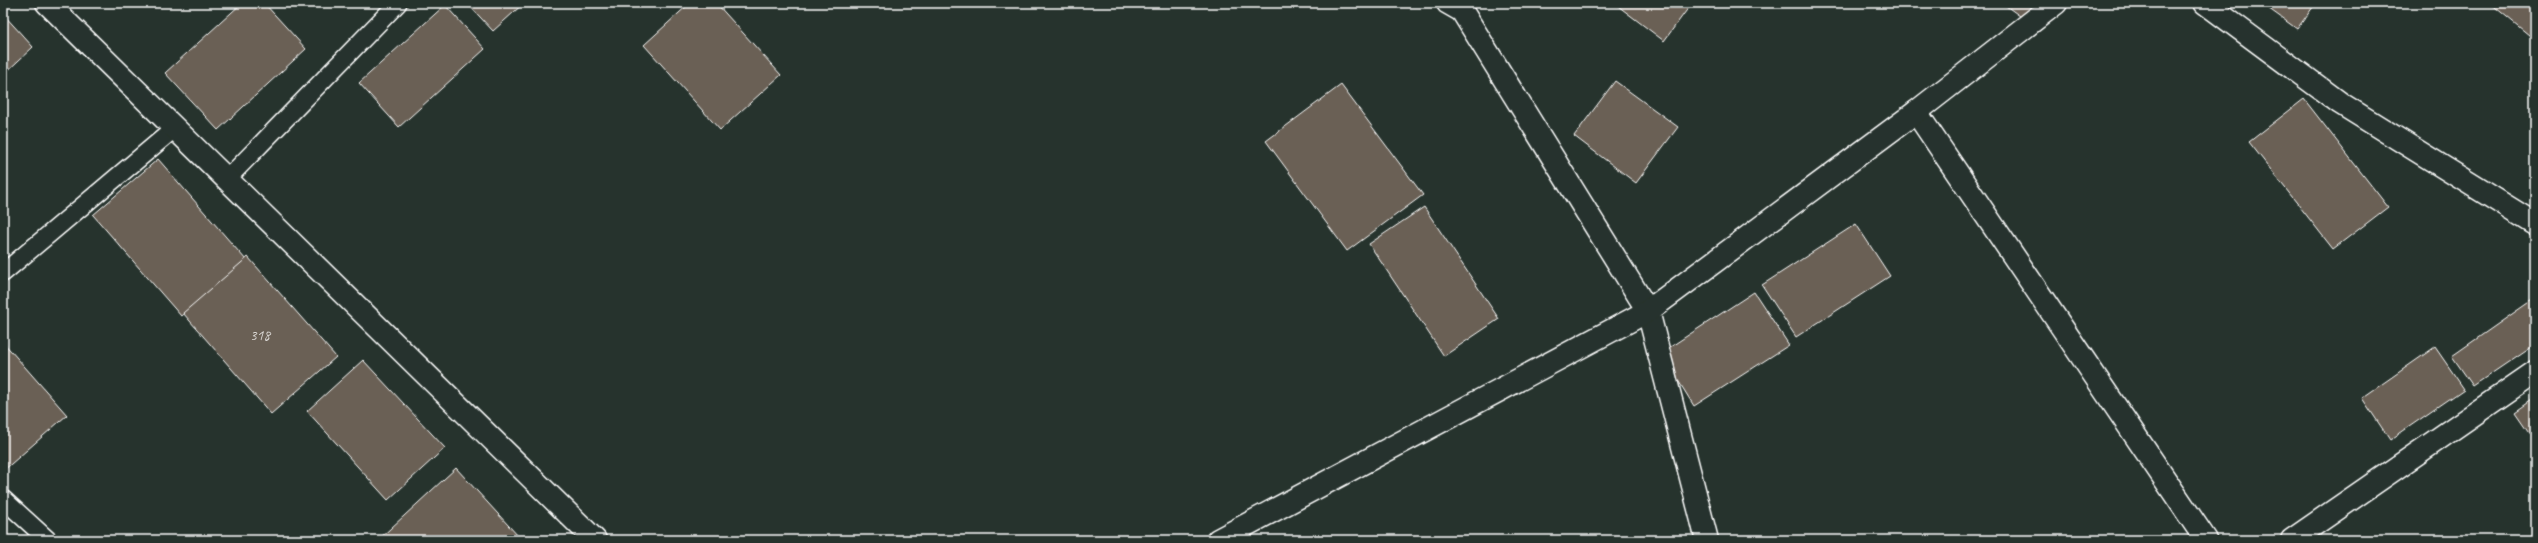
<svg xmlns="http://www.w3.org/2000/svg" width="2538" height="543" font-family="Caveat,sans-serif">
<rect width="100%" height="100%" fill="#26332d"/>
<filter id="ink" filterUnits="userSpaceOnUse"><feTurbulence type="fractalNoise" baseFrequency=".025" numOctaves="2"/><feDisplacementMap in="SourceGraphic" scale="8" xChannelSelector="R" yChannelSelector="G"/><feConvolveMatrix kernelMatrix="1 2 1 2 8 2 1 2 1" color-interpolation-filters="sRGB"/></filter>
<g filter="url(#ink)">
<!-- building -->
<g fill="#6a6054" stroke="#fff">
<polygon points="242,3 264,3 306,49 218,130 165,73"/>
<polygon points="467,3 524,3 493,31"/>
<polygon points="690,3 716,3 781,75 720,130 644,45"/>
<polygon points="1614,3 1692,3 1664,41"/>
<polygon points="2002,3 2035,3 2024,19"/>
<polygon points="2261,3 2316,3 2297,29"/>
<polygon points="2490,3 2532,3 2535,6 2535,40"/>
<polygon points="445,5 485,49 399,127 359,83"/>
<polygon points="3,14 33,47 3,75"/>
<polygon points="1615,81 1678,127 1636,183 1574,136"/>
<polygon points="1341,85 1423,195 1347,251 1266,141"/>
<polygon points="2304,99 2388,207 2333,249 2249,142"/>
<polygon points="158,159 246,260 181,316 93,215"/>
<polygon points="1424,207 1499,319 1444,356 1369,244"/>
<polygon points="1856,224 1890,276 1796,337 1762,285"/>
<polygon points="248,257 336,357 271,414 183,313"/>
<polygon points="1754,292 1789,345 1694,406 1661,353"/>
<polygon points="2535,298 2535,344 2473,386 2452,356"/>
<polygon points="3,342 67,415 3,471"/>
<polygon points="2435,347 2464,389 2390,440 2362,398"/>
<polygon points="363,360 445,448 388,500 307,411"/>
<polygon points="2535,398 2535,441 2515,412"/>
<polygon points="456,468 519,537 516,540 378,540"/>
</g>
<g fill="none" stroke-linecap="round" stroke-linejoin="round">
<!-- service casing -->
<g stroke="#fff" stroke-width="20">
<g id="service">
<polyline points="227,179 398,3"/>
<polyline points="3,273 175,128"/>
<polyline points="3,499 48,540"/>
</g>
</g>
<!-- minor casing -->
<g stroke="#fff" stroke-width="25">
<g id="minor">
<polyline points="47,3 595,540"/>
<polyline points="1448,3 1462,11 1648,311 1707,540"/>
<polyline points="2205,3 2340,103 2535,224"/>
<polyline points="1916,112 2206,540"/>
<polyline points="1218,540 1648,311 1916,112 2056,3"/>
<polyline points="2292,540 2535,372"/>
</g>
</g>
<!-- service -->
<use href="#service" stroke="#26332d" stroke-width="17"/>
<!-- minor -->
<use href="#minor" stroke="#26332d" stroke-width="22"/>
</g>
</g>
<g text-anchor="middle" stroke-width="3" stroke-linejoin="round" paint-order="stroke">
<!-- number labels -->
<g font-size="15" fill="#dad7d4">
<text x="260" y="340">318</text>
</g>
</g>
<!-- margin -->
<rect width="2538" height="543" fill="none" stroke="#26332d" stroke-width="16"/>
<rect x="8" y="8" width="2522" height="527" fill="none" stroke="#fff" stroke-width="1.5" filter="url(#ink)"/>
</svg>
